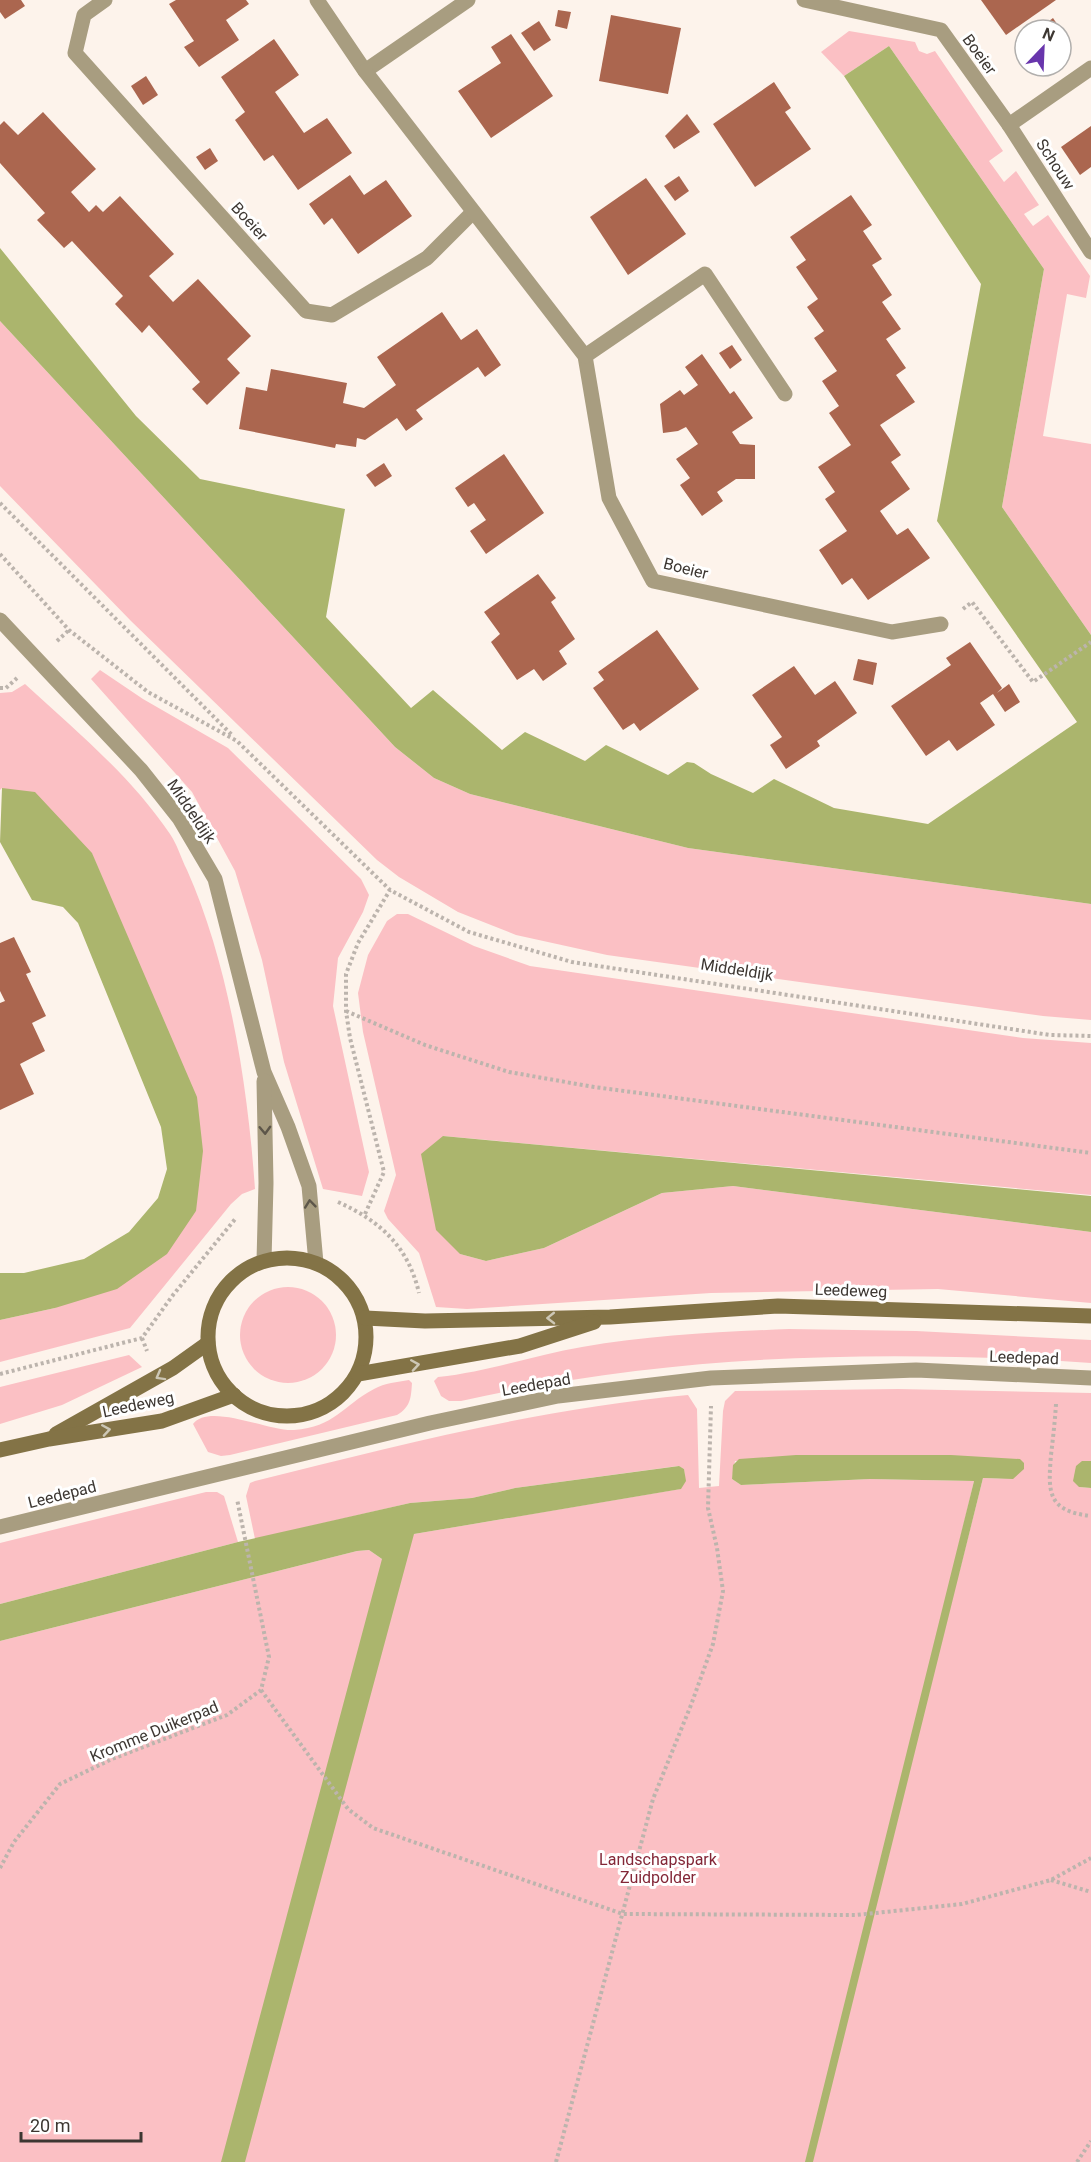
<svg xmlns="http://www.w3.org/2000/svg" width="1091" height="2162" font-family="Roboto,sans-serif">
<rect width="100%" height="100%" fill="#fdf3eb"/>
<!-- green -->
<g fill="#fbc0c4" fill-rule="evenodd">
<polygon points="849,31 915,42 919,51 927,54 935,51 1003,151 989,161 1004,182 1016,171 1039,205 1024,214 1033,226 1048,215 1090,276 1086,298 1067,294 1043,436 1091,444 1091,635 1002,507 1044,269 889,46 844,76 821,52"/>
<polygon points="0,321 395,747 434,778 470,794 688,848 1091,904 1091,1020 1043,1016 607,955 516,935 458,912 399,877 377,860 131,621 0,486"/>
<polygon points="100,670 143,699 228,748 361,879 369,895 363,912 338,958 333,1006 369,1172 362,1196 323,1189 284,1062 262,960 235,871 192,792 91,679"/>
<path d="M 25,684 C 76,731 130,775 170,834 C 177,844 181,858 187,870 C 229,964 248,1087 255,1189 L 242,1194 L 231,1204 L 130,1328 L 0,1362 L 0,1320 L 55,1308 L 196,1211 L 137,960 L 92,854 L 2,788 L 0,790 L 0,693 L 12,692 Z"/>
<polygon points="397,914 408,914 474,946 530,966 1023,1038 1091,1043 1091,1195 443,1136 460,1254 486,1261 544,1248 662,1193 733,1186 1091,1232 1091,1303 938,1289 711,1293 467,1309 436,1307 419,1253 388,1219 384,1211 396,1175 363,1032 358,993 368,955 387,921"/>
<circle cx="288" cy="1335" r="48"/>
<path d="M 789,1329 L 916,1331 L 1091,1340 L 1091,1363 C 880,1349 668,1354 461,1401 L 449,1401 L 441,1396 L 434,1381 L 438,1377 C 487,1372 534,1355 582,1347 C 650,1335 720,1332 789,1329 Z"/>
<polygon points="129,1355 142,1367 62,1405 0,1424 0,1387"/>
<path d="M 409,1380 L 412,1383 C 411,1397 411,1407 397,1415 L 230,1455 L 221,1456 L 208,1452 L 193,1424 C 209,1402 270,1432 294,1430 C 335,1427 342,1406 374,1389 C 385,1383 397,1382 409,1380 Z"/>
<path d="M 898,1389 L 1091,1393 L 1091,1461 L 1082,1461 L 1079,1487 L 1091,1488 L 1091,2162 L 0,2162 L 0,1641 L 357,1551 L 369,1550 L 382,1559 L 414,1534 L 680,1489 L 685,1481 L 684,1469 L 678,1466 L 515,1488 L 472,1498 L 410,1503 L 255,1539 L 246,1496 L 250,1483 L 255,1481 C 400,1445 538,1409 688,1395 L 697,1409 L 699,1488 L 719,1486 L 723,1411 L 725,1401 L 735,1391 ZM 735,1461 L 1013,1479 L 983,1478 L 959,1573 L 952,1573 L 974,1481 L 870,1479 L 741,1485 L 732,1479 Z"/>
<polygon points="206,1492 217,1492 224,1496 238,1542 0,1604 0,1543"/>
</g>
<!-- water -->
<g fill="#abb56d">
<polygon points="889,46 1044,269 1002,507 1091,635 1091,904 688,848 470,794 434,778 395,747 0,321 0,248 136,416 200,479 345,509 326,617 411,708 433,690 502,750 525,732 585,761 606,745 668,775 687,762 694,763 711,774 753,793 774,779 834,808 928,824 1077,722 937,521 981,284 844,76"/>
<polygon points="2,788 35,792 92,853 197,1097 203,1151 196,1211 167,1254 117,1289 55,1308 0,1320 0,1273 24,1273 84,1259 129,1232 158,1198 167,1169 161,1127 78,923 63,907 32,900 0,842"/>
<polygon points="443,1136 1091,1196 1091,1232 733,1186 662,1193 544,1248 486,1261 460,1254 436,1230 421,1154"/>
<polygon points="796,1455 951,1455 1020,1459 1024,1463 1024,1469 1013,1479 983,1478 813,2162 805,2162 974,1481 870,1479 741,1485 732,1479 733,1465 739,1459"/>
<polygon points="1082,1461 1091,1461 1091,1488 1079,1487 1073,1481 1076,1466"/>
<polygon points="679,1466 684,1469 686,1481 681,1489 414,1534 245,2162 221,2162 382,1559 369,1550 357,1551 0,1641 0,1604 238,1542 410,1503 472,1498 515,1488"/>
</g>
<!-- building -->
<g fill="#ab664f">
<polygon points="0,0 21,0 25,6 5,19 0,12"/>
<polygon points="176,0 246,0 249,4 226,20 239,40 199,67 184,47 194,41 169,4"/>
<polygon points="981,0 1056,0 1006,35"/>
<polygon points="558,10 571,12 567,29 555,26"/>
<polygon points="611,15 681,28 668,94 599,81"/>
<polygon points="1053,18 1061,30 1037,30"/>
<polygon points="539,21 551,40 534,51 521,33"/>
<polygon points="511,34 553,96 491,138 458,91 501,63 491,47"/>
<polygon points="274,39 299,75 275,92 304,133 327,118 352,153 298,190 273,155 264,161 235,120 245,112 221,77"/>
<polygon points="146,76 158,95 143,105 131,86"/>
<polygon points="774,82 791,108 785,112 811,149 755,187 713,124"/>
<polygon points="43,112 96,169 71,192 89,212 96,205 103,212 120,196 174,254 149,276 173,302 198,279 251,336 227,359 240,373 207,405 192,389 200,382 149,325 142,333 115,304 123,296 72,241 64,248 37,220 45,213 0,163 0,125 4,121 18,135"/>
<polygon points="687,114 700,132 674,149 665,136"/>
<polygon points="1091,126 1091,167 1080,175 1061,147"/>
<polygon points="210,148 218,161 205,170 196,157"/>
<polygon points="350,175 364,195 386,180 412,216 358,254 332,218 324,225 309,204"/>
<polygon points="679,176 689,191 675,201 664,186"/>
<polygon points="646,178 686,234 628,275 590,217"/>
<polygon points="851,195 872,225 863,231 882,259 872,265 892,295 882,302 901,329 886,339 906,368 896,375 915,402 880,425 901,455 891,462 910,489 880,511 897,535 908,528 930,558 868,600 852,578 842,585 819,550 847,531 825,499 835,492 818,467 851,445 829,413 839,406 822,381 837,371 814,338 824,331 807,307 818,299 796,267 806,260 790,237"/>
<polygon points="442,312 461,340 477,329 501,365 485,377 478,367 416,410 423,419 406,431 397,418 365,440 357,438 356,447 336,444 335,448 239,429 246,387 267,391 271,369 347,383 343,403 364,408 396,385 377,357"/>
<polygon points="732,345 742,360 730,369 719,353"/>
<polygon points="702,354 730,394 734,391 753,418 732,432 740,444 755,445 755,479 736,479 717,492 723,501 702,516 680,485 690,478 676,459 698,444 686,427 678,431 663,433 660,404 680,390 684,395 698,385 685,367"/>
<polygon points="504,454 544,513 486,554 470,531 486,520 474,503 468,507 455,488"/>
<polygon points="384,463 392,476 375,487 366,475"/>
<polygon points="538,574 556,598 551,602 575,639 559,651 567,664 543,681 534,669 517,680 491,642 500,634 484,612"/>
<polygon points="657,630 699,689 640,731 634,723 623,730 593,688 604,680 598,672"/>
<polygon points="970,642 1002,688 997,693 1009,684 1020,702 1005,712 993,694 980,703 995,725 957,751 949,740 926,756 891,706 951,665 946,658"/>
<polygon points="858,659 877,663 873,685 853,680"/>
<polygon points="794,666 815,695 835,681 857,713 817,741 820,746 786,769 770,745 782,737 752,695"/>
<polygon points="14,937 31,972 26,974 46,1016 32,1023 45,1051 20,1064 34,1094 0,1110 0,1003 5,1001 0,991 0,943"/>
</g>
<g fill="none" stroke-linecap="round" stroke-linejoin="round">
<!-- path -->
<g stroke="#bcb4ad" stroke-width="4" stroke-dasharray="3 3" stroke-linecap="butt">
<polyline points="0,503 233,736"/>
<polyline points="0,554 69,630 148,692 237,741 390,890 469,932 572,962 1050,1035 1091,1036"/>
<polyline points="963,609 972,602 1033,682 1091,642"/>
<polyline points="57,641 69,630"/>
<polyline points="0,688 6,688 17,678"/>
<polyline points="346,1011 425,1045 509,1072 594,1087 1091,1153"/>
<path d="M 338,1202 C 380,1221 408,1246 419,1293"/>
<polyline points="365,1214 384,1172 350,1038 346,1011 346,974 358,943 390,890"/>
<polyline points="142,1338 147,1351"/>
<polyline points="0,1374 142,1338 173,1295 236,1218"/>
<path d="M 1056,1404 C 1055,1421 1053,1438 1051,1455 C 1048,1492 1047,1511 1091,1516"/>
<polyline points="261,1690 348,1809 373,1828 623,1914 856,1915 962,1904 1051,1880 1091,1858"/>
<polyline points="0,1868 14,1842 60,1784 112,1759 227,1715 261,1690 269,1657 237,1499"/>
<polyline points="1051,1880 1091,1892"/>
<polyline points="556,2162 653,1799 691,1705 713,1644 723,1591 717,1548 708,1508 711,1406"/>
<polyline points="1077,2162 1091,2141"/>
</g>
<!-- minor -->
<g stroke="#a89d80" stroke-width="15">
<polyline points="105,0 84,15 75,53 306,311 332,315 427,258 473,212"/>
<polyline points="317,0 365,71 468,0"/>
<polyline points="804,0 941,30 1009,125 1091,252"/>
<polyline points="365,71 585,356 609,498 653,581 892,632 941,624"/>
<polyline points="1009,125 1091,68"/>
<polyline points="585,356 705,274 785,394"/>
<polyline points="0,1527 430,1423 558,1396 711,1378 916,1370 1091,1378"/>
</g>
<!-- tertiary -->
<g stroke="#a89d80" stroke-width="15">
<polyline points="0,620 141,770 179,818 215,879 264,1072 288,1127 309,1186 316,1263"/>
<polyline points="264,1081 266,1183 264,1261"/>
</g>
<!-- secondary -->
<g stroke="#837346" stroke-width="15">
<circle cx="287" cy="1337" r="79"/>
<polyline points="365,1318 425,1321 610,1317 778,1306 1091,1316"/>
<polyline points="358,1374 520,1346 594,1322"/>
<polyline points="56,1434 173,1368 208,1343"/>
<polyline points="0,1450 49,1439 162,1421 234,1395"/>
</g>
</g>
<!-- one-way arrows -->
<defs><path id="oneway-chevron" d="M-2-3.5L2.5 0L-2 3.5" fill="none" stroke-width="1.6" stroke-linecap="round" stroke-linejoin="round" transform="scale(1.5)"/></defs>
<g stroke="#5d5649">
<use href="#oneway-chevron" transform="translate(265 1130) rotate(88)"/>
<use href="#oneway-chevron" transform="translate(310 1204) rotate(-96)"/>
</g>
<g stroke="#cdc7b5">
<use href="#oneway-chevron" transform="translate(551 1318) rotate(179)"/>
<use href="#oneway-chevron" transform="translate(415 1365) rotate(-9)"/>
<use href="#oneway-chevron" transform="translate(160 1376) rotate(151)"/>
<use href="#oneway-chevron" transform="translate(106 1430) rotate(-9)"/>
</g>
<g text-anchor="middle" stroke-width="6" stroke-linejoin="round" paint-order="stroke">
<!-- street labels -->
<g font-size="16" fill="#3d3732" stroke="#fff">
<text transform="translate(980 54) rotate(54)" y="6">Boeier</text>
<text transform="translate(1056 164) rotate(57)" y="6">Schouw</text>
<text transform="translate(250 221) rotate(48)" y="6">Boeier</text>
<text transform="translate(686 568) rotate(14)" y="6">Boeier</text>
<text transform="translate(192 811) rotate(56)" y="6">Middeldijk</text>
<text transform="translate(737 969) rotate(9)" y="6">Middeldijk</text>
<text transform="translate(851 1290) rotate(2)" y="6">Leedeweg</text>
<text transform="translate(1024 1357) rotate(2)" y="6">Leedepad</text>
<text transform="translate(536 1384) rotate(-10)" y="6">Leedepad</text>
<text transform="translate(138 1404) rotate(-12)" y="6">Leedeweg</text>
<text transform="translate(62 1494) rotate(-14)" y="6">Leedepad</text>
<text transform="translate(154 1731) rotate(-22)" y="6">Kromme Duikerpad</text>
</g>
<!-- park labels -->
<g font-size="16" fill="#832737" stroke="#fff">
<text x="658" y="1865">Landschapspark<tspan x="658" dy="18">Zuidpolder</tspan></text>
</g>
</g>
<!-- north arrow -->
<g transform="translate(1043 48) rotate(23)"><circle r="28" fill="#ffffff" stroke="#b1afad" stroke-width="1.5"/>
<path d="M0-4.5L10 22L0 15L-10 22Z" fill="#6835ac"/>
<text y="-9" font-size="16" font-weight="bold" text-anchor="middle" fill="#3d3732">N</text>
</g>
<!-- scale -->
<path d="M21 2132v9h120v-9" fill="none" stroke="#3d3732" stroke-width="3"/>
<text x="30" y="2132" font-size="18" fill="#3d3732" stroke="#ffffff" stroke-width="4.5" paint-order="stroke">20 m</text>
</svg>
